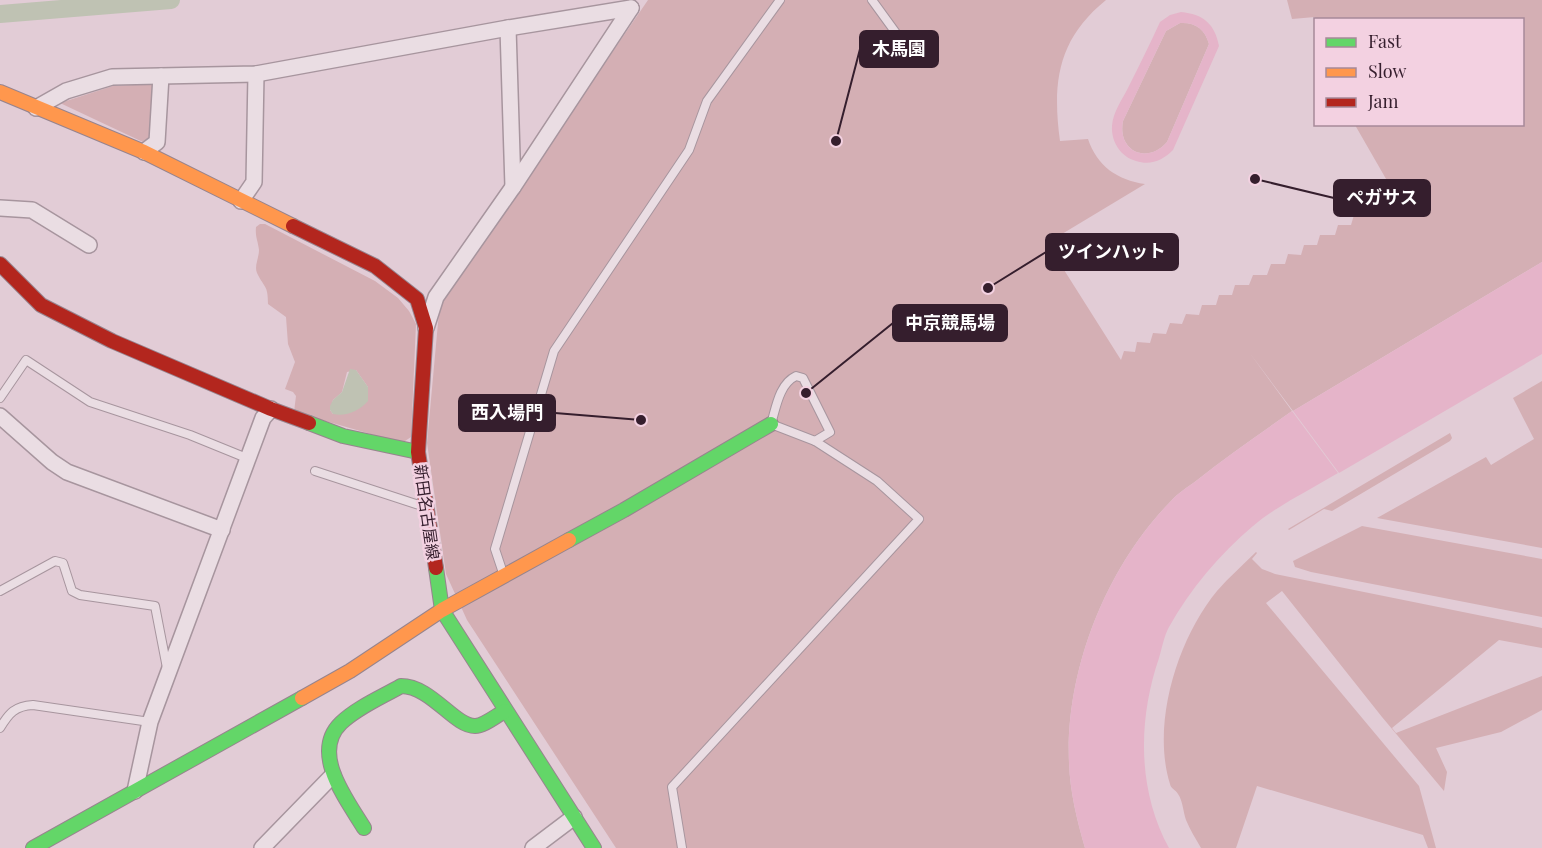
<svg xmlns="http://www.w3.org/2000/svg" width="1542" height="848" font-family="'Playfair Display','Noto Sans JP',serif">
<rect width="100%" height="100%" fill="#e2ccd6"/>
<!-- green -->
<g fill="#d4afb4" fill-rule="evenodd">
<path d="M 648,0 L 1106,0 C 1058,39 1052,82 1060,141 L 1088,139 C 1097,166 1117,180 1145,184 L 1047,243 L 1121,360 L 1124,351 L 1135,352 L 1137,342 L 1150,343 L 1153,333 L 1166,334 L 1170,323 L 1182,324 L 1186,314 L 1199,315 L 1202,305 L 1216,305 L 1219,295 L 1232,295 L 1235,285 L 1249,285 L 1253,275 L 1267,275 L 1271,264 L 1285,264 L 1288,254 L 1301,255 L 1304,245 L 1317,245 L 1320,235 L 1335,235 L 1338,225 L 1351,225 L 1354,215 L 1366,217 L 1368,207 L 1381,208 L 1385,198 L 1397,198 L 1355,125 L 1522,124 L 1522,20 L 1316,20 L 1315,17 L 1292,19 L 1287,0 L 1542,0 L 1542,262 L 1293,411 L 1249,352 L 1292,411 C 1260,434 1227,456 1196,481 C 1188,487 1178,493 1171,501 C 1106,567 1065,671 1069,763 C 1070,792 1077,820 1085,848 L 616,848 L 467,620 L 446,574 L 427,443 L 439,312 L 442,301 Z"/>
<path d="M 1180,23 C 1195,22 1205,29 1209,44 L 1167,142 C 1147,165 1117,151 1123,121 L 1166,31 Z"/>
<polygon points="153,84 151,139 145,143 60,103 113,86"/>
<path d="M 260,224 L 265,224 L 375,281 L 398,298 L 409,311 L 416,324 L 411,437 L 402,443 L 294,412 L 296,396 L 293,392 L 285,389 L 295,362 L 288,344 L 286,317 L 268,304 C 268,284 264,288 257,273 C 254,266 259,258 259,250 C 258,241 255,237 256,227 ZM 356,370 L 368,387 L 333,414 L 330,410 L 333,400 L 342,392 L 347,372 Z"/>
<polygon points="1542,381 1542,548 1377,518 1486,457 1491,465 1534,439 1513,398"/>
<polygon points="1450,433 1452,438 1450,441 1332,511 1324,509 1289,530 1288,529"/>
<polygon points="1362,526 1542,559 1542,617 1311,572 1295,567 1293,561"/>
<path d="M 1256,552 L 1257,553 L 1252,559 L 1262,569 L 1275,574 L 1542,628 L 1542,648 L 1499,640 L 1392,728 L 1396,733 L 1542,676 L 1542,710 L 1501,732 L 1436,748 L 1447,772 L 1444,791 L 1382,717 L 1282,591 L 1266,603 L 1419,786 L 1436,848 L 1428,848 L 1423,835 L 1257,786 L 1236,848 L 1201,848 C 1196,839 1190,830 1186,820 C 1183,812 1183,801 1178,794 C 1175,789 1171,789 1170,784 C 1151,723 1178,638 1217,591 C 1229,577 1243,565 1256,552 Z"/>
</g>
<!-- sand -->
<g fill="#e5b4c9" fill-rule="evenodd">
<path d="M 1181,12 C 1203,14 1215,24 1219,46 L 1173,150 C 1163,160 1151,166 1136,161 C 1121,157 1111,142 1112,126 C 1113,112 1122,100 1128,88 C 1139,66 1150,44 1160,22 L 1170,15 ZM 1180,23 C 1195,22 1205,29 1209,44 L 1167,142 C 1147,165 1117,151 1123,121 L 1166,31 Z"/>
<polygon points="1542,262 1542,354 1339,473 1293,411"/>
<path d="M 1292,411 L 1338,473 C 1310,490 1278,505 1253,526 C 1220,554 1190,589 1169,627 C 1164,636 1162,648 1159,658 C 1138,719 1137,790 1169,848 L 1085,848 C 1077,820 1070,792 1069,763 C 1065,671 1106,567 1171,501 C 1178,493 1188,487 1196,481 C 1227,456 1260,434 1292,411 Z"/>
</g>
<!-- water -->
<path fill="#bfc2b3" d="M 350,369 L 356,370 L 368,387 L 368,401 C 359,411 346,417 333,414 L 330,410 L 330,406 L 333,400 L 342,392 Z"/>
<g fill="none" stroke-linecap="round" stroke-linejoin="round">
<!-- canal -->
<polyline stroke="#bfc2b3" stroke-width="18" points="0,14 171,0"/>
<!-- lane casing -->
<g stroke="#a7959e" stroke-width="10">
<g id="lane">
<polyline points="872,0 904,44"/>
<path d="M 796,376 L 803,378 L 830,432 L 815,441 L 771,424 C 776,408 779,384 796,376 Z"/>
<polyline points="0,398 26,360 90,402 190,435 249,459"/>
<polyline points="315,471 425,507"/>
<polyline points="503,573 495,549 554,351 689,150 707,101 780,0"/>
<polyline points="0,591 55,561 63,563 72,591 80,595 155,606 167,668"/>
<path d="M 0,728 C 9,713 15,706 33,705 L 150,722"/>
<polyline points="682,848 672,787 919,519 877,481 815,441"/>
</g>
</g>
<!-- street casing -->
<g stroke="#a7959e" stroke-width="18">
<g id="street">
<polyline points="508,28 513,187"/>
<polyline points="36,108 66,91 112,77 256,74 508,28 631,8"/>
<polyline points="144,152 157,142 161,76"/>
<polyline points="241,201 254,182 256,74"/>
<polyline points="0,208 32,210 89,245"/>
<polyline points="426,328 436,297 513,187 631,8"/>
<polyline points="0,416 52,462 67,472 222,530"/>
<polyline points="135,791 150,722 263,418 271,409"/>
<polyline points="262,848 333,775"/>
<polyline points="533,848 574,817"/>
</g>
</g>
<!-- fast casing -->
<g stroke="#97848e" stroke-width="16">
<g id="fast">
<polyline points="309,423 343,436 418,452"/>
<polyline points="569,540 624,510 771,424"/>
<polyline points="436,568 442,610 594,848"/>
<path d="M 364,828 C 347,800 310,753 341,723 C 358,707 382,697 401,686 C 431,686 454,726 475,726 C 484,726 497,715 505,711"/>
<polyline points="33,848 302,698"/>
</g>
</g>
<!-- slow casing -->
<g stroke="#97848e" stroke-width="16">
<g id="slow">
<polyline points="0,92 144,152 293,226"/>
<polyline points="302,698 350,671 442,610 569,540"/>
</g>
</g>
<!-- jam casing -->
<g stroke="#97848e" stroke-width="16">
<g id="jam">
<polyline points="293,226 375,266 417,299 426,328 418,452 436,568"/>
<polyline points="0,264 41,305 112,341 271,409 309,423"/>
</g>
</g>
<!-- lane -->
<use href="#lane" stroke="#eadde3" stroke-width="8"/>
<!-- street -->
<use href="#street" stroke="#eadde3" stroke-width="15"/>
<!-- fast -->
<use href="#fast" stroke="#63d668" stroke-width="14"/>
<!-- slow -->
<use href="#slow" stroke="#ff974d" stroke-width="14"/>
<!-- jam -->
<use href="#jam" stroke="#b3261e" stroke-width="14"/>
</g>
<g text-anchor="middle" stroke-width="5" stroke-linejoin="round" paint-order="stroke">
<!-- street labels -->
<g font-size="16" fill="#351e2d" stroke="#f3d1e1">
<text transform="translate(427 512) rotate(82)" y="6">新田名古屋線</text>
</g>
</g>
<!-- callouts -->
<path fill="none" stroke="#351e2d" stroke-width="2" d="M836 141L860 49M1255 179L1334 198M988 288L1046 252M806 393L893 323M641 420L555 413"/>
<g fill="#351e2d" stroke="#f3d1e1" stroke-width="2">
<circle cx="836" cy="141" r="6"/>
<circle cx="1255" cy="179" r="6"/>
<circle cx="988" cy="288" r="6"/>
<circle cx="806" cy="393" r="6"/>
<circle cx="641" cy="420" r="6"/>
</g>
<g fill="#351e2d" stroke="#351e2d" stroke-width="2">
<rect x="860" y="31" width="78" height="36" rx="6"/>
<rect x="1334" y="180" width="96" height="36" rx="6"/>
<rect x="1046" y="234" width="132" height="36" rx="6"/>
<rect x="893" y="305" width="114" height="36" rx="6"/>
<rect x="459" y="395" width="96" height="36" rx="6"/>
</g>
<g font-size="18" text-anchor="middle" font-weight="bold" fill="#fff">
<text x="899" y="55">木馬園</text>
<text x="1382" y="204">ペガサス</text>
<text x="1112" y="258">ツインハット</text>
<text x="950" y="329">中京競馬場</text>
<text x="507" y="419">西入場門</text>
</g>
<!-- legend -->
<rect x="1314" y="18" width="210" height="108" fill="#f3d1e1" stroke="#a78999" stroke-width="1.5"/>
<rect x="1326" y="38" width="30" height="9" fill="#63d668" stroke="#a78999" stroke-width="1.5"/>
<text x="1368" y="48" font-size="18" fill="#351e2d">Fast</text>
<rect x="1326" y="68" width="30" height="9" fill="#ff974d" stroke="#a78999" stroke-width="1.5"/>
<text x="1368" y="78" font-size="18" fill="#351e2d">Slow</text>
<rect x="1326" y="98" width="30" height="9" fill="#b3261e" stroke="#a78999" stroke-width="1.5"/>
<text x="1368" y="108" font-size="18" fill="#351e2d">Jam</text>
</svg>
